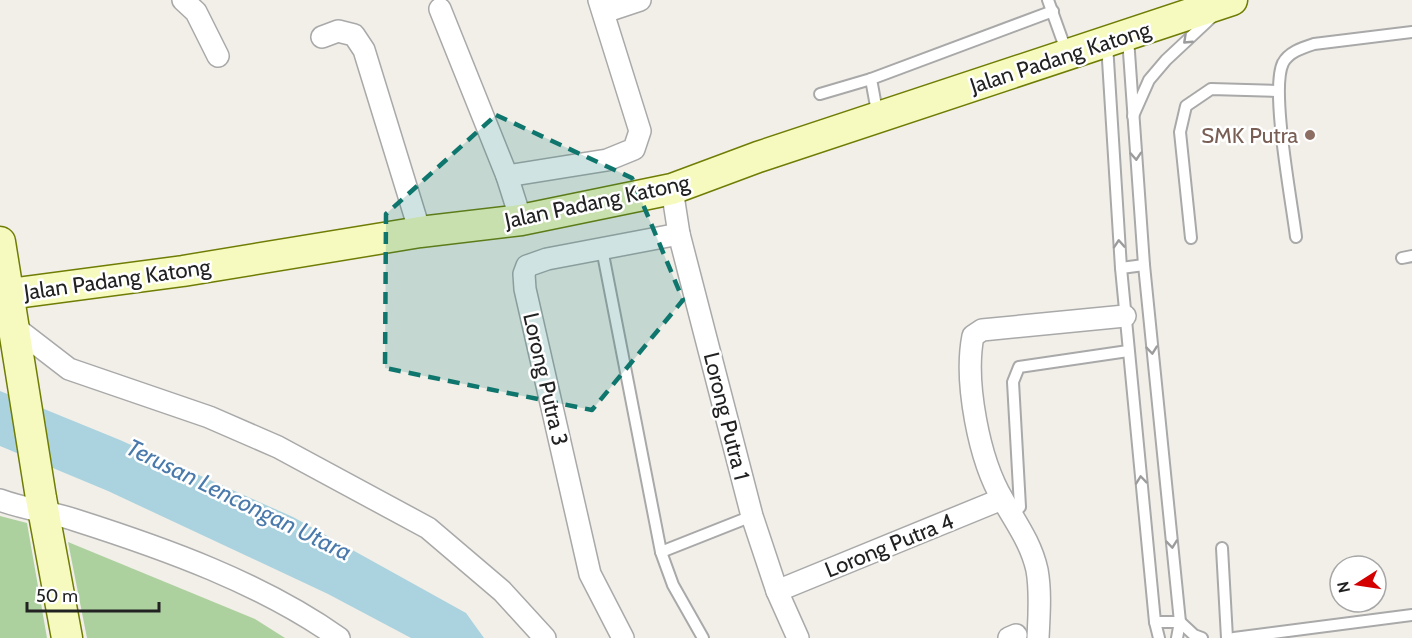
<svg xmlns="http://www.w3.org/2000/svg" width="1412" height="638" font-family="Cabin,sans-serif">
<rect width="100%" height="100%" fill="#f2efe9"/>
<!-- forest -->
<g fill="#add19e">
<polygon points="0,516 27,523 47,638 0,638"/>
<polygon points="68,542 255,619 285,638 87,638"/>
</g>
<!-- water -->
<polygon fill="#aad3df" points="0,391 120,440 293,517 466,613 484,638 411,638 328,594 108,491 0,446"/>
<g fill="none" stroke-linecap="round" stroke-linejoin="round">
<!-- lane casing -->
<g stroke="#a9a9a9" stroke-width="14">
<g id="lane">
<polyline points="1048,0 1067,53"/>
<polyline points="1128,38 1144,265 1180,622 1177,638"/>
<polyline points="1107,44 1121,268 1155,622 1159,638"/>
<polyline points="820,94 871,79"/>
<polyline points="1133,116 1149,80 1166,60 1212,17"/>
<polyline points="878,117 871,79 1053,11"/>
<path d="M 1296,237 C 1292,203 1270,89 1283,63 C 1289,52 1302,48 1314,44 L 1412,32"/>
<polyline points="1191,238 1180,132 1186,106 1211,89 1277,91"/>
<polyline points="602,249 661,552 673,585 703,638"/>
<polyline points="1402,258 1412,256"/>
<polyline points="1121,268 1144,265"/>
<polyline points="1013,515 1020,507 1013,382 1019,367 1128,351"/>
<polyline points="1222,548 1227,638"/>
<polyline points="661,552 752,516"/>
<polyline points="1155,622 1180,622 1194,635 1202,638"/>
<polyline points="1234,638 1412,615"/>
</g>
</g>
<!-- street casing -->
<g stroke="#a9a9a9" stroke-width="24">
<g id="street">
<polyline points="183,0 196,12 218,56"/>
<polyline points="440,9 507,176 521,220"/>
<polyline points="604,12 640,0"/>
<polyline points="322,37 338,31 354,35 364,50 420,232"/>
<polyline points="507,176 607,160 634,149 640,131 599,0"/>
<polyline points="672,189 679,234 752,516 777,591 798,638"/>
<polyline points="8,322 69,369 209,417 278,447 428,528 502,591 545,638"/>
<path d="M 0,500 C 24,509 51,512 75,520 C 166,549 261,583 339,638"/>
<polyline points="777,591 1002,499"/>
<polyline points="623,638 590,574 525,289 524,274 527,266 547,259 679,234"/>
<polyline points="1009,638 1016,635"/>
<path d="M 1038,638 C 1039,616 1041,592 1037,570 C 1031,543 1016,523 1003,500 C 979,460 964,382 973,336 L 982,330 L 1125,316"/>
</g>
</g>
<!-- secondary casing -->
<g stroke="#707d05" stroke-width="33">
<g id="secondary">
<polyline points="0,242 41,498 67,638"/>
<polyline points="9,294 183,271 420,232 521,220 672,189 758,157 1232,0"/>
</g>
</g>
<!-- lane -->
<use href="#lane" stroke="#fff" stroke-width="10"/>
<!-- street -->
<use href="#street" stroke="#fff" stroke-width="21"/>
<!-- secondary -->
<use href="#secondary" stroke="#f7fabf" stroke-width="30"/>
</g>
<!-- one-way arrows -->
<defs><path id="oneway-chevron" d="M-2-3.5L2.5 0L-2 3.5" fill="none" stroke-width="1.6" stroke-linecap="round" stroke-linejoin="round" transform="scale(1.5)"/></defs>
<g stroke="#9c9c9c">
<use href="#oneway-chevron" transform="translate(1187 40) rotate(137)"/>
<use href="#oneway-chevron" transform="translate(1136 156) rotate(86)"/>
<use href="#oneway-chevron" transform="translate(1119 244) rotate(-94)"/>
<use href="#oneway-chevron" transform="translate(1152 350) rotate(84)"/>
<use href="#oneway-chevron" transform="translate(1141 480) rotate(-96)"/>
<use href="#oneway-chevron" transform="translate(1172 544) rotate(84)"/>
</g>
<!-- marked area -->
<path fill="#0f766e" fill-opacity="0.2" stroke="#0f766e" stroke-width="4.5" stroke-dasharray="12 8" stroke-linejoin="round" d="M 496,115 L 632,178 L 683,300 L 592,410 L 385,368 L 386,214 Z"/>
<!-- markers -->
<circle fill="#8d6e63" stroke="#fff" stroke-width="2" cx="1310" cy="135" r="6"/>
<g text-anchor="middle" stroke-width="5" stroke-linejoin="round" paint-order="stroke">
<!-- street labels -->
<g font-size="22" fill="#222" stroke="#fff">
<text transform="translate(1060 57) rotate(-18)" y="8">Jalan Padang Katong</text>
<text transform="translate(597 201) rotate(-12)" y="8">Jalan Padang Katong</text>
<text transform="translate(117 279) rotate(-8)" y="8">Jalan Padang Katong</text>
<text transform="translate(546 379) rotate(77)" y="8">Lorong Putra 3</text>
<text transform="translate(727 416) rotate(76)" y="8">Lorong Putra 1</text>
<text transform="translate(889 545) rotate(-22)" y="8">Lorong Putra 4</text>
</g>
<!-- education labels -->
<g font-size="22" fill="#785e54" stroke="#fff" text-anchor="end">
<text x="1298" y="143">SMK Putra</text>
</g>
<!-- water labels -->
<g font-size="24" font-style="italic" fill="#4a7aab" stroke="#fff">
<text transform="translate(239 500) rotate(26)" y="8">Terusan Lencongan Utara</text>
</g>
</g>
<!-- north arrow -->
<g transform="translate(1358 584) rotate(258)"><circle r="28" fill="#ffffff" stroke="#a7a7a7" stroke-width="1.5"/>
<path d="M0-4.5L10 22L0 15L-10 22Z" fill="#d40000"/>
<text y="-9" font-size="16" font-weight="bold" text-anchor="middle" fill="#222222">N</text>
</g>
<!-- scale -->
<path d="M27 602v9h132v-9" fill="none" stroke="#222222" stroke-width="3"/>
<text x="36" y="602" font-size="18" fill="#222222" stroke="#ffffff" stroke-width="4.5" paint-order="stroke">50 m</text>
</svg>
